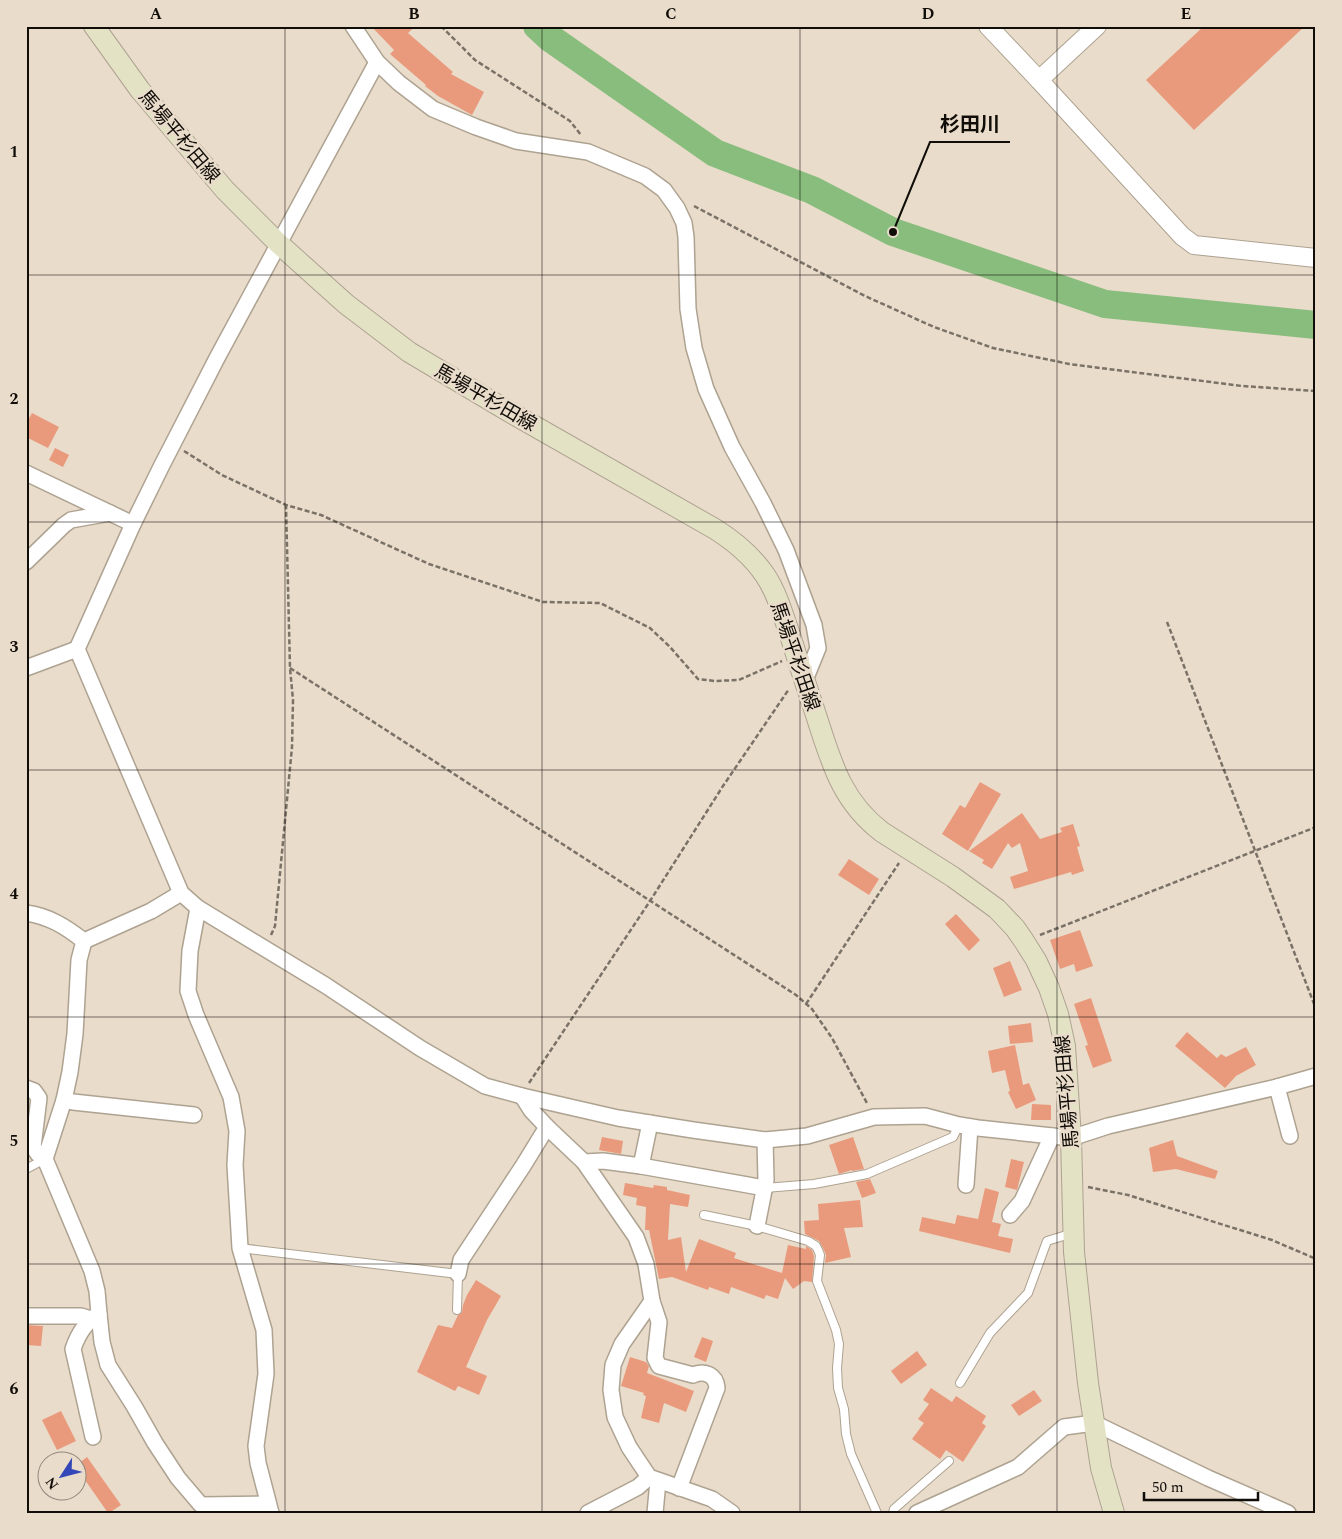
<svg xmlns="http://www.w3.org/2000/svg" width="1342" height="1539" font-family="Spectral,'Noto Sans JP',serif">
<rect width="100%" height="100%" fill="#e9dccb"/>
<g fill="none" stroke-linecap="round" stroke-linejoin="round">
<!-- river -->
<polyline stroke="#89bd7d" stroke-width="28" points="537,26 550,38 715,153 812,190 893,232 1105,304 1316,325"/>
</g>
<!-- building -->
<g fill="#ea9a7c">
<polygon points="371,26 415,26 408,33 453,72 451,74 484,92 472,115 438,96 425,86 426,85 390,54 394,50"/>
<polygon points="1204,26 1305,26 1194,130 1146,80"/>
<polygon points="32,413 59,427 48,448 26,437 26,424"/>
<polygon points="55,448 69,455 63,467 49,460"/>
<polygon points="980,782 1001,794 968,851 942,834 960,805 965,808"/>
<polygon points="1022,813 1040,839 1062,832 1060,828 1073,824 1080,846 1077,847 1084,871 1072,875 1071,872 1014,889 1010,877 1028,871 1020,843 1012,848 1008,843 992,869 982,863 984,860 969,851"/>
<polygon points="849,859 879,879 869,895 838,875"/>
<polygon points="956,914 980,940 969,951 945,924"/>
<polygon points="1080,930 1093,966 1076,972 1074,964 1060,969 1050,940"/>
<polygon points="1010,961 1022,990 1004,997 993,968"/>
<polygon points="1091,998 1112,1061 1093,1068 1085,1046 1088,1045 1074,1004"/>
<polygon points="1031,1023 1033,1042 1010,1044 1008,1026"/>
<polygon points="1187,1032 1217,1058 1221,1054 1226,1057 1246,1047 1256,1065 1236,1076 1225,1088 1175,1046"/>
<polygon points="1015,1045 1023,1085 1029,1083 1036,1100 1016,1109 1008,1092 1010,1091 1005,1070 992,1073 988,1051"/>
<polygon points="1032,1104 1051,1105 1051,1120 1031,1120"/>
<polygon points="602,1137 623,1141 621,1154 599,1150"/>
<polygon points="853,1137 864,1169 852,1171 852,1170 839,1174 829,1145"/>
<polygon points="1173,1140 1177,1156 1218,1171 1215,1179 1176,1169 1153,1172 1149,1148"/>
<polygon points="1011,1159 1024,1162 1017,1190 1005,1187"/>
<polygon points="870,1179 876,1193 862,1198 856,1182"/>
<polygon points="625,1183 653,1188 654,1185 667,1187 667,1190 690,1195 688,1207 670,1204 668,1240 681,1237 686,1272 699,1239 736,1253 734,1258 782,1273 788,1245 806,1249 806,1246 812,1250 814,1256 812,1282 804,1281 793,1289 785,1278 778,1299 766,1295 764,1299 731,1287 729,1294 709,1287 708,1290 672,1277 659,1279 649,1230 645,1230 646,1207 636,1205 637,1198 623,1195"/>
<polygon points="985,1188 999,1192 992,1222 1001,1224 998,1236 1013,1239 1010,1253 919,1231 922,1217 955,1224 957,1215 978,1219"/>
<polygon points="860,1200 863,1227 844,1228 851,1257 825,1263 826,1255 823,1248 819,1241 805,1234 804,1221 819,1220 818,1204"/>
<polygon points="476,1280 501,1296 487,1320 466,1367 487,1376 479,1395 458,1386 455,1391 417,1372 438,1325 452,1328 458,1315 462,1312 463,1305 467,1295"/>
<polygon points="26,1325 43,1326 41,1346 26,1345"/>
<polygon points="702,1337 713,1341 706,1362 694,1357"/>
<polygon points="917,1351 927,1365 901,1384 891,1371"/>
<polygon points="630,1357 646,1362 649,1366 647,1373 694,1391 686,1412 664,1403 659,1423 641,1418 646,1396 643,1395 644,1393 621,1386"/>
<polygon points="931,1388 952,1402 956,1396 986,1416 982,1423 986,1426 963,1462 946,1450 940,1459 912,1439 924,1423 918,1419 929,1404 923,1400"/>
<polygon points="1034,1390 1042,1401 1019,1416 1011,1405"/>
<polygon points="61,1411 76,1441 57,1450 42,1420"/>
<polygon points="87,1457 121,1505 109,1513 108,1513 78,1470 78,1464"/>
</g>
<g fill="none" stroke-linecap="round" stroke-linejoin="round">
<!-- service casing -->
<g stroke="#aea291" stroke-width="10">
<g id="service">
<polyline points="26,1169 45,1159"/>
<polyline points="765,1188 814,1184 867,1174 953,1137 959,1125"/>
<polyline points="704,1215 757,1226 808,1241 816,1246 818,1250 820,1255 817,1281 836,1330 839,1344 837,1368 838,1388 844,1409 846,1434 851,1454 877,1513"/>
<polyline points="240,1248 458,1274 457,1310"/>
<polyline points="960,1383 990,1333 1028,1293 1047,1241 1073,1233"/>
<polyline points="893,1513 894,1509 949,1461"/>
</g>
</g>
<!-- minor casing -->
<g stroke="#aea291" stroke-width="18">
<g id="minor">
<polyline points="353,26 377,62 399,83 433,109 476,127 516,141 588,152 645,176 664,190 677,208 684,223 686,237 688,309 694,348 706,389 732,447 763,503 786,550 814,625 818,648 805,680"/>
<polyline points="377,62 217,358 161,467 133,524 77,649 181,893 198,908 325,985 420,1048 485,1086 522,1096 618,1118 693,1130 765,1140 807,1136 874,1117 925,1116 959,1125 978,1128 1071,1138 1108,1126 1277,1087 1316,1076"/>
<polyline points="26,473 133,524"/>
<polyline points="26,562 64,525 71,520 110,513"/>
<polyline points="26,668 77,649"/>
<polyline points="198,908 190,951 188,991 196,1015 231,1097 237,1131 235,1165 240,1248 264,1330 266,1374 256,1446 258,1463 271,1513"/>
<path d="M 26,913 C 49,916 66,927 84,941 L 151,911 L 181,893"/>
<path d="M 84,941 L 79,960 L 75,1034 L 70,1072 L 64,1100 L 45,1159 L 92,1271 L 97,1291 L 99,1314 C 85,1322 78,1334 73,1349 L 93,1437"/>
<polyline points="1277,1087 1290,1136"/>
<polyline points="26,1088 34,1091 39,1098 33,1147 38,1154 45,1159"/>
<polyline points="522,1096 531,1110 547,1127 584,1162 636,1237 646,1264 652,1301 622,1344 613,1365 611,1390 615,1417 629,1447 649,1477 712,1499 732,1513"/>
<polyline points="64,1100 73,1102 194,1115"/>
<polyline points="584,1162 603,1161 641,1166 765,1188"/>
<polyline points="641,1166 650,1123"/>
<polyline points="966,1185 970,1127"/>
<polyline points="1010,1215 1022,1201 1052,1136"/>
<polyline points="757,1226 766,1180 765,1140"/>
<polyline points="458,1274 461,1260 523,1166 547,1127"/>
<path d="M 652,1301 L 659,1322 L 655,1358 L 659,1366 L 693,1375 C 705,1370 716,1375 717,1388 L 679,1488"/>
<polyline points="99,1314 102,1342 108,1365 134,1406 155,1443 178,1478 201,1505 268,1504"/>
<polyline points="26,1316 81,1316 91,1319"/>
<polyline points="588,1513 638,1487 649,1477"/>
<polyline points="655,1513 658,1481"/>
<polyline points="917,1513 1018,1467 1064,1427 1094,1423 1208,1478 1288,1513"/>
</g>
</g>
<!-- tertiary casing -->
<g stroke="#aea291" stroke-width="20">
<g id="tertiary">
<polyline points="988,26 1039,80 1097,26"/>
<polyline points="1039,80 1182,236 1194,245 1316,258"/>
</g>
</g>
<!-- secondary casing -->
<g stroke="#aea291" stroke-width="22">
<path id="secondary" d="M 94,26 L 140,90 L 225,190 L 278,243 L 346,304 L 409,352 L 508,411 L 715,529 C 734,541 752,556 765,575 C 777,593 783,615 790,635 C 798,661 807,688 816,715 C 831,761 841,801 882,832 L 953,877 L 997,909 L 1015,928 L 1024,941 L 1036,960 L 1049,988 L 1058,1014 L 1065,1046 L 1071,1138 L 1074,1252 L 1088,1383 L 1101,1468 L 1114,1513"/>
</g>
<!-- path -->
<g stroke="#7b7267" stroke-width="2.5" stroke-dasharray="5 2.5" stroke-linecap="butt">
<polyline points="441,26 475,60 570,121 581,135"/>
<polyline points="694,206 865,296 934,327 993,348 1069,364 1242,386 1316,391"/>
<polyline points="184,451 222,475 286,505 321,515 429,564 543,602 600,603 650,628 670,647 698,679 715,681 739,680 782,661"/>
<polyline points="1167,622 1316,1009"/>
<polyline points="290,668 796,995 812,1009 832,1038 868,1105"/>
<polyline points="271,935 275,926 292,747 293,700 290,668 286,505"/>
<polyline points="1040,935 1316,827"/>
<polyline points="806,1004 899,863"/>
<polyline points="529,1083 650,901 723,786 789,689"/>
<polyline points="1088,1187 1128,1195 1272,1240 1316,1259"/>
</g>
<!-- service -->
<use href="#service" stroke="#fff" stroke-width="8"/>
<!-- minor -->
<use href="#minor" stroke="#fff" stroke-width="15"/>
<!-- tertiary -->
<use href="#tertiary" stroke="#fff" stroke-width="18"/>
<!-- secondary -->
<use href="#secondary" stroke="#e3e2c5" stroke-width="20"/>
</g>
<!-- grid -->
<path fill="none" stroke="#110d08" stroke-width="1" stroke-opacity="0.55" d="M 285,26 L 285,1513M 542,26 L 542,1513M 800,26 L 800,1513M 1057,26 L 1057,1513M 26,275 L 1316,275M 26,522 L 1316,522M 26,770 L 1316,770M 26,1017 L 1316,1017M 26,1264 L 1316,1264"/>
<g text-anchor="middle" stroke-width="5" stroke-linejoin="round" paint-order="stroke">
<!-- street labels -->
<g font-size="19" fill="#110d08" stroke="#e9dccb">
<text transform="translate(180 136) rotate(50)" y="7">馬場平杉田線</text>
<text transform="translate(486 397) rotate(30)" y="7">馬場平杉田線</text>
<text transform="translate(796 656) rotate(71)" y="7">馬場平杉田線</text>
<text transform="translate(1066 1092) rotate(-95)" y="7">馬場平杉田線</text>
</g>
</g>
<!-- callouts -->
<path fill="none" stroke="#110d08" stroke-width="2" d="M893 232L930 142H1010"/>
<circle fill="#110d08" stroke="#e9dccb" stroke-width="2" cx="893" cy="232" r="5"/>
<g font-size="20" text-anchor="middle" font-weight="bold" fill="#110d08" stroke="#e9dccb" stroke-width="5" stroke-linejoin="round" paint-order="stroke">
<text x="970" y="131">杉田川</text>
</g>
<!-- border -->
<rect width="1342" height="1539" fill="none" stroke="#e9dccb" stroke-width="55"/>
<!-- north arrow -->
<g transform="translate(62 1476) rotate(234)"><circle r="24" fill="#e9dccb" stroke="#93897d"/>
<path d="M0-4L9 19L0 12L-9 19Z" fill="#3447b9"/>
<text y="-8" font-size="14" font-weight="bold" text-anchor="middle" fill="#110d08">N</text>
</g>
<!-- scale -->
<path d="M1144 1492v8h114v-8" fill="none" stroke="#110d08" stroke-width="2.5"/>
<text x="1152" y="1492" font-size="15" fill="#110d08" stroke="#e9dccb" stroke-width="4" paint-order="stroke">50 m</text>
<rect x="28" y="28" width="1286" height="1484" fill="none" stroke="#110d08" stroke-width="2"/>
<g font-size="16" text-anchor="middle" font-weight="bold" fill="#110d08">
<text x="156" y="19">A</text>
<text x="414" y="19">B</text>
<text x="671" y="19">C</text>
<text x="928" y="19">D</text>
<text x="1186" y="19">E</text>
<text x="14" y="157">1</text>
<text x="14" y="404">2</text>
<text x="14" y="652">3</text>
<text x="14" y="899">4</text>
<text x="14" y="1146">5</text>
<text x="14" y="1394">6</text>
</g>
</svg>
